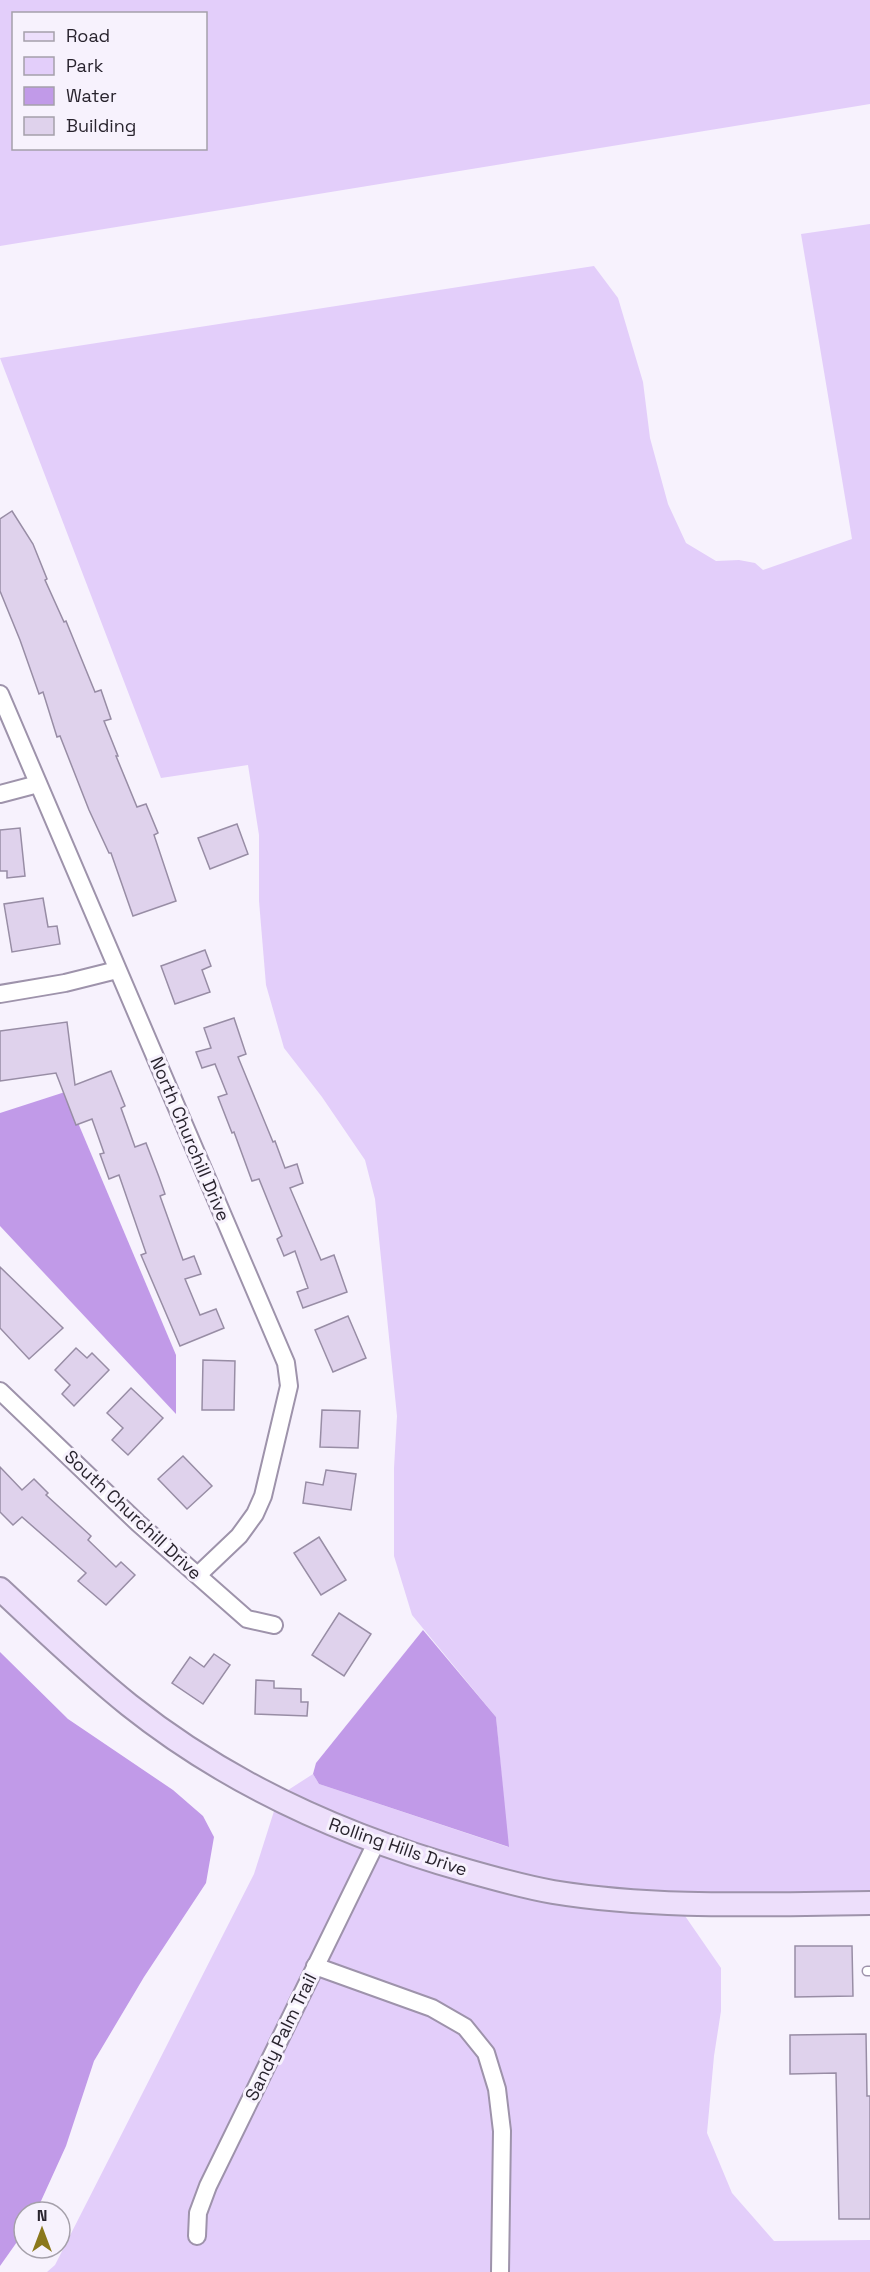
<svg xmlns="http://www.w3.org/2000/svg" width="870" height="2272" font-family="'Space Grotesk',sans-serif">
<rect width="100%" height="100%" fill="#f7f2fd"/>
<!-- green -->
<g fill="#e3cefa" fill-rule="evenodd">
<path d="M 0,0 L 870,0 L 870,104 L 0,246 ZM 14,14 L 206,14 L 206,148 L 14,148 Z"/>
<polygon points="870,224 870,1891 861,1894 735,1895 657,1892 554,1882 495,1869 404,1842 285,1792 313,1774 319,1784 508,1847 496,1717 412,1615 394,1556 394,1468 397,1416 375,1199 365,1160 322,1097 284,1048 266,985 259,901 259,835 248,765 161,778 0,358 594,266 618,298 643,382 650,438 668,504 686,543 716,561 739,560 755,563 763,570 852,539 801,234"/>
<polygon points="275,1808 315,1828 683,1913 721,1968 721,2011 714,2056 707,2133 732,2193 774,2241 870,2240 870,2272 47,2272 55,2265 254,1874"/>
</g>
<!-- water -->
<g fill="#c19ae8">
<polygon points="65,1092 176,1355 176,1414 0,1226 0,1113"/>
<polygon points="423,1630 496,1717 509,1847 319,1784 313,1774 316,1763"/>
<polygon points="0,1652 68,1719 173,1790 203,1816 214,1837 206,1883 144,1977 94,2061 66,2146 36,2212 24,2212 24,2232 0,2266"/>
</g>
<!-- building -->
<g fill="#dfd2ec" stroke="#988da5" stroke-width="1.5">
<polygon points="12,511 33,544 47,579 45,580 64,622 66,621 95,692 101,690 111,719 104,721 118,756 116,756 137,807 146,804 158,833 154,835 176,901 133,916 111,853 109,853 89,810 60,736 57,737 43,692 39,694 20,640 0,591 0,519"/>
<polygon points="237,824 248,854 210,869 198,838"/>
<polygon points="20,828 25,876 7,878 7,871 0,871 0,830"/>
<polygon points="43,898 48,927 57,926 60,944 12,952 4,904"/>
<polygon points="205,950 211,966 202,970 210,992 175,1004 161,966"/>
<polygon points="234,1018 246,1054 238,1057 273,1142 275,1141 285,1168 297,1164 303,1183 290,1188 321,1260 334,1255 347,1292 303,1308 297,1292 308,1288 295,1251 284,1256 277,1239 282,1236 259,1179 252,1181 234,1132 232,1133 218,1097 227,1094 215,1064 202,1068 196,1052 211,1048 204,1028"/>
<polygon points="67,1022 75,1085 111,1071 125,1106 121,1108 135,1147 146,1143 159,1177 165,1194 160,1196 183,1260 194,1256 201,1274 185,1279 200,1315 216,1309 224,1328 180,1346 141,1255 146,1253 119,1175 109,1179 100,1154 104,1153 92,1119 76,1125 56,1073 0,1081 0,1031"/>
<polygon points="0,1267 63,1328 29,1359 0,1328"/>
<polygon points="348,1316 366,1358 333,1372 315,1330"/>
<polygon points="76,1348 87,1358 92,1353 109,1370 74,1406 62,1394 70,1385 55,1370"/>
<polygon points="203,1360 235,1361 234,1410 202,1410"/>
<polygon points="131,1388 163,1418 128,1455 112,1440 123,1428 107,1413"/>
<polygon points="322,1410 360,1411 358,1448 320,1447"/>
<polygon points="183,1456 212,1486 187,1509 158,1479"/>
<polygon points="0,1467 22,1490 34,1479 48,1493 46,1495 91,1536 88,1540 116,1567 121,1562 135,1575 106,1605 78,1581 86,1573 22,1517 13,1525 0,1512"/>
<polygon points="326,1470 356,1474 351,1510 303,1503 306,1482 323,1485"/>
<polygon points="319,1537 346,1580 321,1595 294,1553"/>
<polygon points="339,1613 371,1634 344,1676 312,1655"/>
<polygon points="214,1654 230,1665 203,1704 172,1683 190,1657 204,1667"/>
<polygon points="256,1680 274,1681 274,1688 301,1689 301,1702 308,1702 307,1716 255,1714"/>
<polygon points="795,1946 852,1946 853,1996 795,1997"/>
<polygon points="866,2034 867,2096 870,2096 870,2219 839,2219 836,2073 790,2074 790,2035"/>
</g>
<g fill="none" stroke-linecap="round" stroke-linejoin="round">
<!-- lane casing -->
<g stroke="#9e93ab" stroke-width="11">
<polyline id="lane" points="867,1971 870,1971"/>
</g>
<!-- street casing -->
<g stroke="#9e93ab" stroke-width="20">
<g id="street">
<polyline points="0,694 286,1363 289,1386 263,1496 255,1514 239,1536 198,1575"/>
<polyline points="0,794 38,784"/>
<polyline points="0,994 65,983 117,970"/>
<polyline points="0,1391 138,1523 247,1619 274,1625"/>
<polyline points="315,1966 432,2008 465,2027 486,2053 497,2089 502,2131 500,2272"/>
<polyline points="197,2236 198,2213 208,2186 377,1841"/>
</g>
</g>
<!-- secondary casing -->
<g stroke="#9e93ab" stroke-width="26">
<path id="secondary" d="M 0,1589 C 42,1628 84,1669 129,1705 C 228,1784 346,1837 468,1871 C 496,1879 524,1887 553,1892 C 657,1909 765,1904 870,1903"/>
</g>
<!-- lane -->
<use href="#lane" stroke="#fff" stroke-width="8"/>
<!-- street -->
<use href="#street" stroke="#fff" stroke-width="16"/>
<!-- secondary -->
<use href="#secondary" stroke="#eddffb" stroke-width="22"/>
</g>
<g text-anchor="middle" stroke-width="6" stroke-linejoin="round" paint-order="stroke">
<!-- street labels -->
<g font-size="18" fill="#29242e" stroke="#f7f2fd">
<text transform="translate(190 1139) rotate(67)" y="6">North Churchill Drive</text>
<text transform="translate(133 1515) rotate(43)" y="6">South Churchill Drive</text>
<text transform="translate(398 1847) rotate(19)" y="6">Rolling Hills Drive</text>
<text transform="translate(281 2037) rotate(-64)" y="6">Sandy Palm Trail</text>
</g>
</g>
<!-- legend -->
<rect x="12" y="12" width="195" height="138" fill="#f7f2fd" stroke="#a5a0aa" stroke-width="1.5"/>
<rect x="24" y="32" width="30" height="9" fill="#eddffb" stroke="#a5a0aa" stroke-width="1.5"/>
<text x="66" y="42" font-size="18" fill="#29242e">Road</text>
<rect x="24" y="57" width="30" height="18" fill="#e3cefa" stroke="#a5a0aa" stroke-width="1.5"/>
<text x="66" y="72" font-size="18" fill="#29242e">Park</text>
<rect x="24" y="87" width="30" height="18" fill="#c19ae8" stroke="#a5a0aa" stroke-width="1.5"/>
<text x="66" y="102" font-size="18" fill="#29242e">Water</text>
<rect x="24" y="117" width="30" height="18" fill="#dfd2ec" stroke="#a5a0aa" stroke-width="1.5"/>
<text x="66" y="132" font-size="18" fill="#29242e">Building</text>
<!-- north arrow -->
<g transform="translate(42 2230)"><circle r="28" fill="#f7f2fd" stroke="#a5a0aa" stroke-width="1.5"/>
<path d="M0-4.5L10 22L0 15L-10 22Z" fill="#8b781c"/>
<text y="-9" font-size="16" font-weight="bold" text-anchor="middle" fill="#29242e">N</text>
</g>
</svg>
